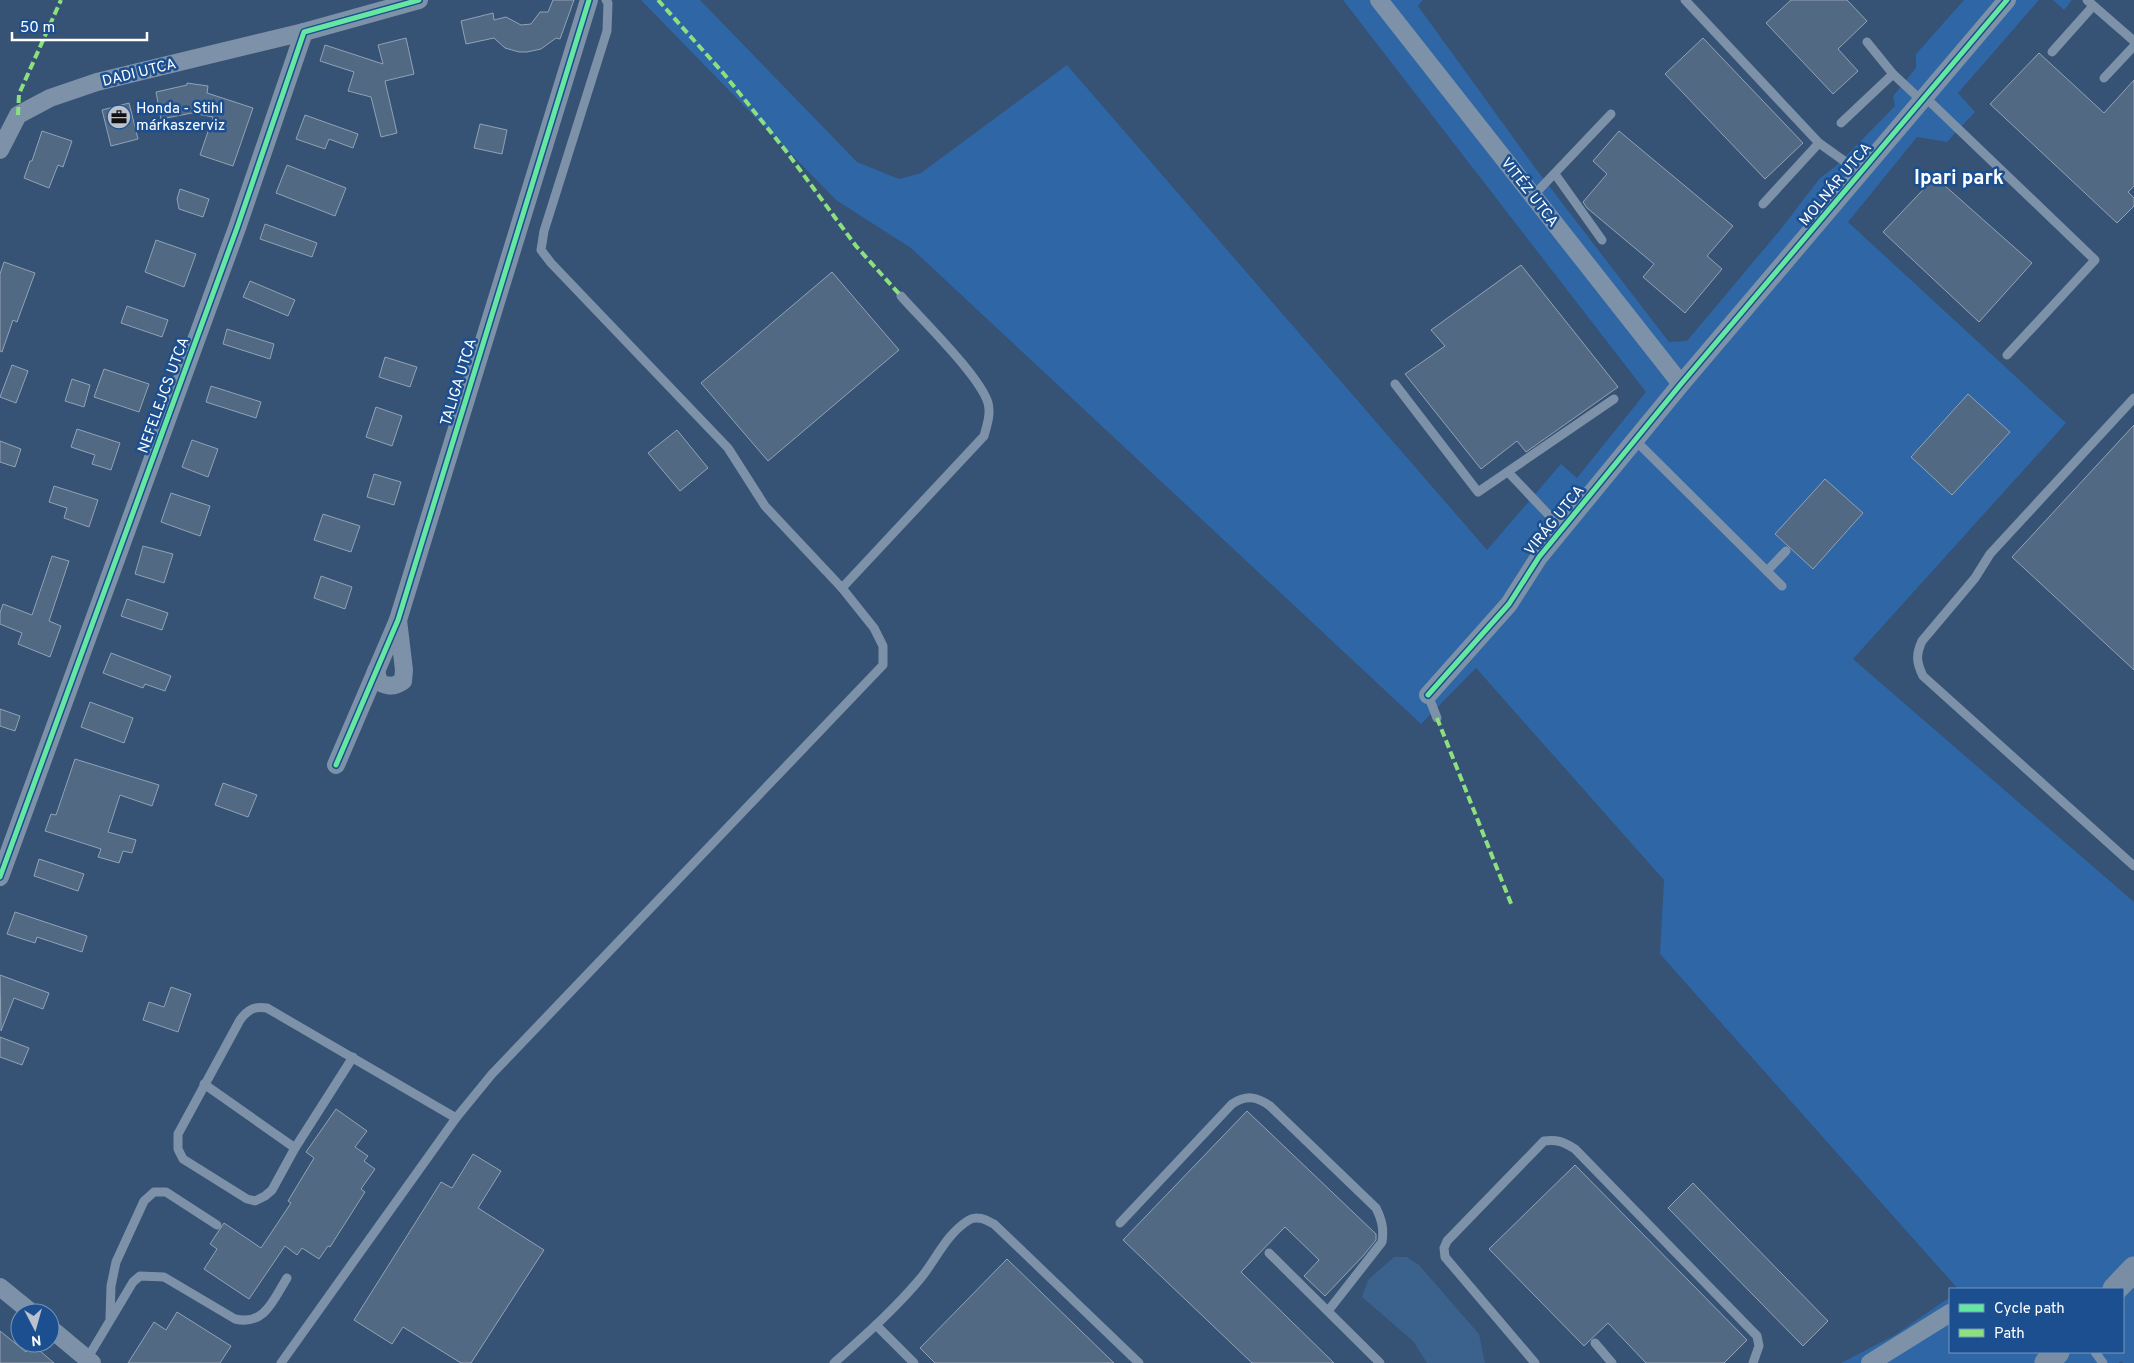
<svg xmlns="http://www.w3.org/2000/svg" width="2134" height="1363" font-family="Overpass,sans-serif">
<rect width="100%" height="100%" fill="#365274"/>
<!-- green -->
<g fill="#2f66a5">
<polygon points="641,0 700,0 857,162 899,179 921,173 1067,65 1487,550 1561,464 1577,478 1646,392 1343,0 1423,0 1418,6 1536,169 1669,342 1687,341 1780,230 1820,178 1836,166 1895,106 1893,96 1916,68 1916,54 1964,0 2039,0 1958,93 1975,112 1947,142 1917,137 1848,222 2066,423 1853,659 2134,902 2134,1363 2123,1363 2121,1361 2118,1363 1841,1363 1895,1335 1950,1297 1950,1352 2123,1352 2123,1289 1958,1289 1660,954 1664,880 1476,668 1421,724 911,248 836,200"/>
<polygon points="2053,0 2072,0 2064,10"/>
</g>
<!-- water -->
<polygon fill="#3b618d" points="1394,1257 1407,1257 1419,1265 1479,1334 1485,1363 1427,1363 1413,1341 1362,1297 1368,1280"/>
<!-- building -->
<g fill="#526984" stroke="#92a2b6">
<polygon points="553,0 574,0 560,39 556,38 541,49 527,52 519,52 505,48 494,38 466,44 461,21 493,13 494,20 506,17 521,25 531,24 540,12 548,12"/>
<polygon points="1791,0 1847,0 1867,21 1838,49 1858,71 1833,94 1766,23"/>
<polygon points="406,38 414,74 385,81 397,133 381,137 371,97 348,91 354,72 320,61 325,45 383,64 378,45"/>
<polygon points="1703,38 1803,143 1765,179 1665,74"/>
<polygon points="2039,53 2104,113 2134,80 2134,186 2128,192 2134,198 2134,206 2117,223 1990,104"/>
<polygon points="187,83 208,86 207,93 253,108 233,166 200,155 213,117 192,113 161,119 156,92 187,85"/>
<polygon points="129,103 138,139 111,146 102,110"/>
<polygon points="305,115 358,134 353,148 329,139 325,149 296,139"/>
<polygon points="480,124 507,130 502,154 474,148"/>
<polygon points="42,131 72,141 63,167 58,165 49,188 24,178 30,161 32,161"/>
<polygon points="1619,131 1733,226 1707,256 1722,269 1685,313 1643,277 1654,264 1587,208 1583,202 1607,174 1593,161"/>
<polygon points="287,165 346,188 335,216 276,193"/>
<polygon points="1935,177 2032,263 1979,322 1883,232"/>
<polygon points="180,189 209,199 203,217 179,209 177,199"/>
<polygon points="265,224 317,243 312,257 260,239"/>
<polygon points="156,240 196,254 184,287 145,272"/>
<polygon points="4,262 35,273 17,322 13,320 2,352 0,351 0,274"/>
<polygon points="1521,265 1618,387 1526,452 1517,441 1481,469 1405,374 1445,346 1431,330"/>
<polygon points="832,272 899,350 768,461 701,383"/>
<polygon points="250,281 295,300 288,316 243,297"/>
<polygon points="127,306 168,320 162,337 121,323"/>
<polygon points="227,329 274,344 270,359 223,344"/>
<polygon points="385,357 417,367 410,387 379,377"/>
<polygon points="12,365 28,371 16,403 0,397"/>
<polygon points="104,369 149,384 139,412 94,397"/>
<polygon points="72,379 90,385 84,407 65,401"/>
<polygon points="211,386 261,402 256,418 206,402"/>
<polygon points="1968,394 2010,432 1952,495 1911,457"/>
<polygon points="376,407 402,416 392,446 366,437"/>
<polygon points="2134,425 2134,670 2012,557"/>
<polygon points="77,429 120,443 111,470 92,464 95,455 71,447"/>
<polygon points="677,430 708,468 680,491 648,453"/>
<polygon points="192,440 218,449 208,477 182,467"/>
<polygon points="0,441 21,449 15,467 0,462"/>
<polygon points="374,474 401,482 394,505 367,497"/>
<polygon points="1825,479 1863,513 1813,569 1775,534"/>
<polygon points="54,486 98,500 89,527 64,518 67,508 49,502"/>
<polygon points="171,493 210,506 200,536 161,522"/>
<polygon points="323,514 360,526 351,552 314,540"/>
<polygon points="143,546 173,554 164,583 135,574"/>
<polygon points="52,556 69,561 49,621 61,626 50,657 18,644 22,633 0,624 0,613 3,604 32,615"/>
<polygon points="321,576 352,587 345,609 314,598"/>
<polygon points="127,599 168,613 162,630 121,616"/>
<polygon points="111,653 171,676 165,691 145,684 143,688 103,673"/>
<polygon points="90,702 133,718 124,743 81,727"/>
<polygon points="0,709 20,716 15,731 0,726"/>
<polygon points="75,759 159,785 152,806 120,795 108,832 136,840 132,853 123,851 119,863 98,857 101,849 45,831 51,814 56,815"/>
<polygon points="223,783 257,795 248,817 215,805"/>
<polygon points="39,859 84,874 78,891 34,876"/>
<polygon points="15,912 87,936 82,952 37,937 35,943 7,934"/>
<polygon points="0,975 49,993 43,1009 14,998 1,1031"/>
<polygon points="171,987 191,994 178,1032 143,1020 149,1002 164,1007"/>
<polygon points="0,1037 29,1048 22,1065 0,1057"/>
<polygon points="336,1109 367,1131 355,1147 368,1156 364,1161 375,1169 361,1189 365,1192 330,1247 328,1246 319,1259 302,1248 297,1255 285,1246 249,1299 204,1269 217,1249 210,1244 224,1223 261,1248 291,1203 288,1201 314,1158 306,1152"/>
<polygon points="1247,1111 1376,1234 1376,1240 1363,1256 1325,1296 1304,1276 1319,1260 1285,1227 1241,1272 1334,1363 1252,1363 1123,1240"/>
<polygon points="473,1154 501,1171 478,1208 544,1250 471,1363 461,1363 403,1327 392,1344 354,1320 441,1182 452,1188"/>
<polygon points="1575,1165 1747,1340 1724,1363 1646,1363 1608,1323 1584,1346 1489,1249"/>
<polygon points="1693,1183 1828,1321 1803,1346 1668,1208"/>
<polygon points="1007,1259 1114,1363 935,1363 920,1348"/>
<polygon points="177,1312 231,1346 220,1363 128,1363 154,1322 166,1330"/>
<polygon points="0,1331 26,1352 32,1344 54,1363 0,1363"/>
</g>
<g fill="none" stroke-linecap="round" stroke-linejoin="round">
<!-- service -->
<g stroke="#7d92a8" stroke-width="9">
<polyline points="1685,0 1819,143 1861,173"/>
<polyline points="2087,0 2134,41"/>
<polyline points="1867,42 1893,74 1922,101"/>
<polyline points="2052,52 2093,6"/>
<polyline points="2104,78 2134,46"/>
<polyline points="1925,97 2095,260 2007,355"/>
<polyline points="1841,123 1893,74"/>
<polyline points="1555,174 1602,240"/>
<polyline points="1533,196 1611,114"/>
<polyline points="1763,204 1819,143"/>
<polyline points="1395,384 1478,492 1614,399"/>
<path d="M 2134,398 L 1990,554 L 1975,578 L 1922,641 C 1916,654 1916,662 1923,676 L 2134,866"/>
<polyline points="1635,440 1782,586"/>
<polyline points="1508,472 1562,529"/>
<polyline points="1767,571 1786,551"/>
<path d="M 842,588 L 984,436 C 987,425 991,414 988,403 C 980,376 921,319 901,296"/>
<polyline points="1428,695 1437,718"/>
<path d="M 353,1057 L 295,1148 L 272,1190 L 265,1196 L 255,1201 L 247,1199 L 183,1159 L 178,1149 L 178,1134 L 240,1020 C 248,1009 255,1006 267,1008 L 456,1118"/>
<polyline points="204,1084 295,1148"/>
<path d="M 1120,1223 L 1232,1104 C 1246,1095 1256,1096 1270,1106 L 1376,1208 C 1382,1220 1384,1229 1382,1242 L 1328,1311"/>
<polyline points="1269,1253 1380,1363"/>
<polyline points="110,1318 111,1286 116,1262 144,1201 154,1192 166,1192 217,1225"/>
<polyline points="876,1325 914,1363"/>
<polyline points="1595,1343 1612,1363"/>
<polyline points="2095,1352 2103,1363"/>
<path d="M 87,1359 L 133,1282 L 140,1276 L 164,1277 L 235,1319 C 265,1326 273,1300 287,1278"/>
<polyline points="281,1363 456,1118 492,1074 883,665 883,646 874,628 842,588 765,506 728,448 551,263 541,250 544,231 607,31 608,3 606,0"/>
<path d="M 834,1363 C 864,1336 894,1310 920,1279 C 936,1260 946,1234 969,1220 C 977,1215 986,1220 994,1224 L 1139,1363"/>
<path d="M 1535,1363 L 1445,1257 L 1444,1248 L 1447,1241 L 1544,1141 C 1557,1139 1564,1142 1575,1149 L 1757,1336 L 1759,1346 L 1753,1363"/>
</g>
<!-- minor -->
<g stroke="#7d92a8" stroke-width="18">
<polyline points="1379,0 1681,384"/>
<polyline points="0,150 18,115 50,98 97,82 304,32"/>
<path d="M 376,671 L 379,682 C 388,687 394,687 403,681 L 404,670 L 398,620"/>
<polyline points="1428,695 1509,604 1539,557 1681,384 2007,0"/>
<polyline points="336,765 398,620 589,0"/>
<polyline points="0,877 237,228 304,32 419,0"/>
<polyline points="0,1287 32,1313"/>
<polyline points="50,1328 92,1363"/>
<polyline points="1870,1363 1950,1313"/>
</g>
<!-- secondary -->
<g stroke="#798da4" stroke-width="25">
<polyline points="2115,1289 2134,1269"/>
<polyline points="2047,1363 2057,1352"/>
</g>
<!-- quiet -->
<g stroke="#8de07e" stroke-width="4" stroke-dasharray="8 4" stroke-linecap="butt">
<polyline points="658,0 724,74 786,151 856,246 901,296"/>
<polyline points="18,115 19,94 61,0"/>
<polyline points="1437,718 1512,906"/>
</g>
<!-- cycleway casing -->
<g stroke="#1b4f8f" stroke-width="8">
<g id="cycleway">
<polyline points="1428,695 1509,604 1539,557 1681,384 2007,0"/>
<polyline points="336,765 398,620 589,0"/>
<polyline points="0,877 237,228 304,32 419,0"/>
</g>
</g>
<!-- cycleway -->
<use href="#cycleway" stroke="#66e7a1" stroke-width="5"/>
</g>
<!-- icons -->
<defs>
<g id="office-disc" transform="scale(1.25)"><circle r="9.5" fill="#b9c2ce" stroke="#1b4f8f"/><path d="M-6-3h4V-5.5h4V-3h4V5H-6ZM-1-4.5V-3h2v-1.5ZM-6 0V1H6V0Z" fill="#111"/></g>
</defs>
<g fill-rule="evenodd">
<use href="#office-disc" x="119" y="117"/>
</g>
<g text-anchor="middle" stroke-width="5" stroke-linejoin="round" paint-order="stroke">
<!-- street labels -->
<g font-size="15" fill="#fff" stroke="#1b4f8f">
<text transform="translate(139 72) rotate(-14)" y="5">DADI UTCA</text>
<text transform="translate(1835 184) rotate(-50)" y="5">MOLNÁR UTCA</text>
<text transform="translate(1530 192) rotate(52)" y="5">VITÉZ UTCA</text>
<text transform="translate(458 382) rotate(-73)" y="5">TALIGA UTCA</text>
<text transform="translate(163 395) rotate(-70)" y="5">NEFELEJCS UTCA</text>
<text transform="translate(1554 520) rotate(-51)" y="5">VIRÁG UTCA</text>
</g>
<!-- poi labels -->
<g font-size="15" fill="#fff" stroke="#1b4f8f" text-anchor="start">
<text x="136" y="113">Honda - Stihl<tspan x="136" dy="17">márkaszerviz</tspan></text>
</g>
<!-- district labels -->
<g font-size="20" font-weight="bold" fill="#fff" stroke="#1b4f8f">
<text x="1959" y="184">Ipari park</text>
</g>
</g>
<!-- legend -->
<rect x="1949" y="1288" width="175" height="65" fill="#1b4f8f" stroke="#7695bc"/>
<rect x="1959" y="1304" width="25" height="8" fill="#66e7a1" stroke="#7695bc"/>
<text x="1994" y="1313" font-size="15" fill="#ffffff">Cycle path</text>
<rect x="1959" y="1329" width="25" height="8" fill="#8de07e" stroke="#7695bc"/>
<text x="1994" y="1338" font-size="15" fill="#ffffff">Path</text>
<!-- north arrow -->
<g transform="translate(35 1328) rotate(174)"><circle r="24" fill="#1b4f8f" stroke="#7695bc"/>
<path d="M0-4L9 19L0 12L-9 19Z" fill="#b9c2ce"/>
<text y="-8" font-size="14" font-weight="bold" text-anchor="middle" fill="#ffffff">N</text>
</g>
<!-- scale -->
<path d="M12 32v8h135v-8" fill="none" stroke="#ffffff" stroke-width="2.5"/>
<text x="20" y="32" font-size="15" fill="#ffffff" stroke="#1b4f8f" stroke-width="4" paint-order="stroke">50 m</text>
</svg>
